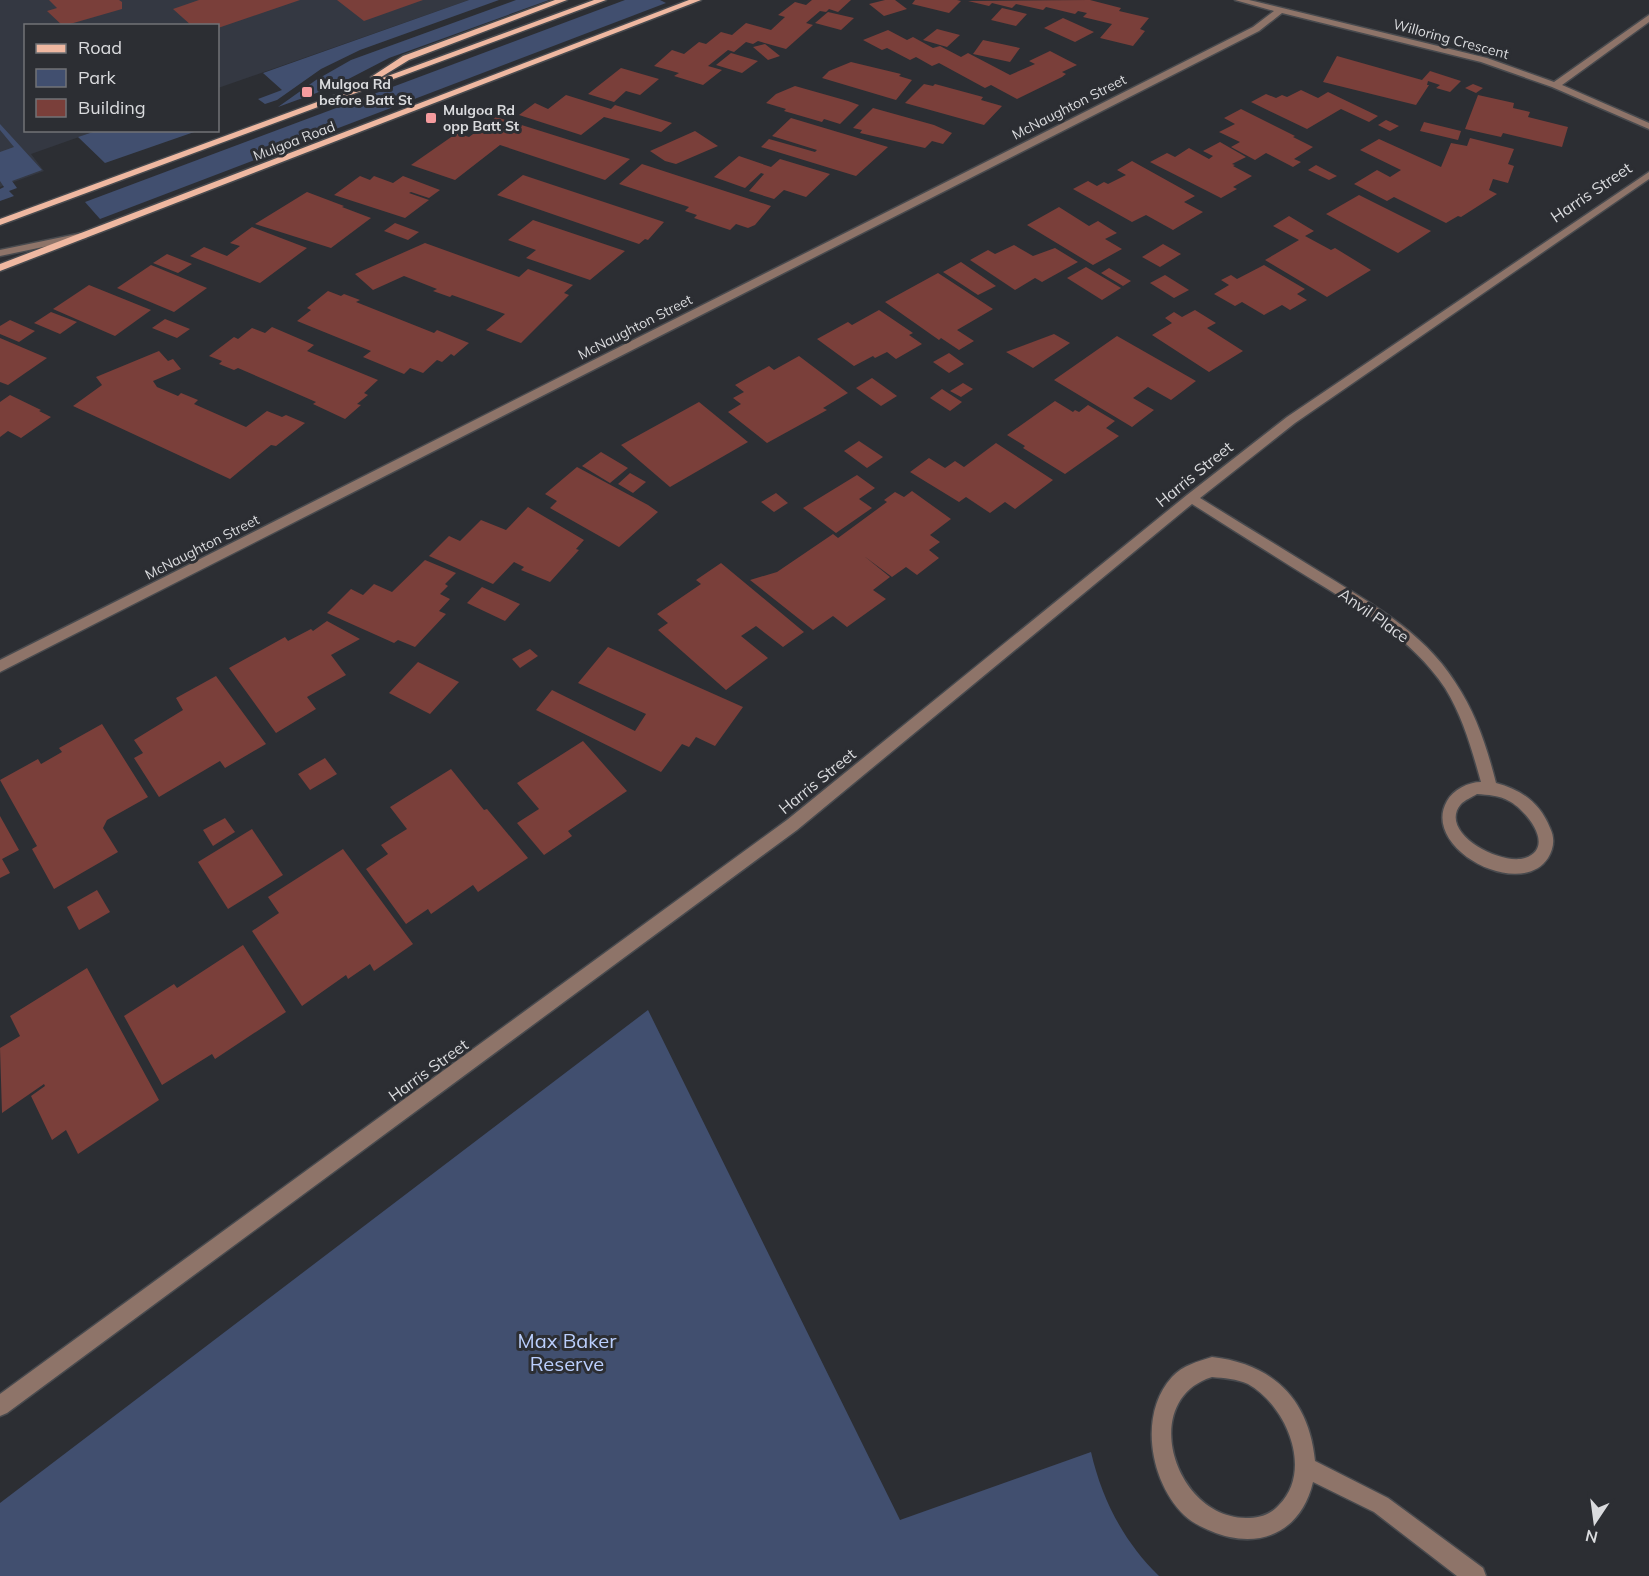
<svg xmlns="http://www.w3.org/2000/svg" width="1649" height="1576" font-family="Mulish,sans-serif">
<rect width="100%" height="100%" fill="#2c2e33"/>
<!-- built -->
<polygon fill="#343842" points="0,0 469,0 218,88 218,26 26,26 26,130 96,131 31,154 44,171 0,187"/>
<!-- green -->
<g fill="#414f6f">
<polygon points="469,0 499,0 360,50 321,69 277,100 265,104 258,99 282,90 263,73"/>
<polygon points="516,0 549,0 389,58 333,87 278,107 316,80 351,60"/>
<polygon points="625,0 660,0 666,3 100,219 85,202"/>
<polygon points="0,124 42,170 12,181 17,188 9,191 14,196 0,201 0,189 4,187 0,181 0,152 14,147 0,130"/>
<polygon points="96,131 96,130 197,131 105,163 78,137"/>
<path d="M 648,1010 L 900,1520 L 1091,1452 C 1102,1500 1124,1542 1159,1576 L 0,1576 L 0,1503 Z"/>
</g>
<!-- building -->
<g fill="#7a3f3a">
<polygon points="49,0 119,0 122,2 122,9 63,26 47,11 57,8"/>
<polygon points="199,0 300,0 218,28 218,26 192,26 173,9"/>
<polygon points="337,0 423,0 364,21"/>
<polygon points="812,0 851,0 838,12 829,9 826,12 820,11 806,23 813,25 786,49 758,41 753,44 746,42 734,52 728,50 708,66 722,70 703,85 674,76 679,73 654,66 672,50 684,54 699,42 706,44 721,32 732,35 746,23 771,30 785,17 778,15 795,2 806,5"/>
<polygon points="885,0 895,0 907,9 884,16 869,4"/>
<polygon points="915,0 957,0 961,1 949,13 912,4"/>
<polygon points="1090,0 1121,8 1119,11 1149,18 1140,29 1145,31 1133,46 1100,38 1112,24 1083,17 1087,13 1078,11 1075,14 1046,7 1043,10 1016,4 1012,8 992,3 989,6 968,1"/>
<polygon points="1002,8 1027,14 1016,26 991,20"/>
<polygon points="828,12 854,18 841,30 815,23"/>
<polygon points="1063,18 1094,32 1075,42 1044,28"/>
<polygon points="937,29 960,35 947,47 923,40"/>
<polygon points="888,30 907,40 913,37 933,48 940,46 961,57 968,53 1010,75 1035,64 1029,61 1050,51 1077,65 1062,72 1066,74 1062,77 1017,99 991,85 985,88 939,63 932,66 916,57 910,60 887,48 882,50 863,40"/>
<polygon points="983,40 1020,48 1010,62 973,54"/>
<polygon points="765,44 780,56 768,60 753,47"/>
<polygon points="731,53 758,61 742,73 716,65"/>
<polygon points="1337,56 1422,80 1430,71 1461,81 1450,92 1436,88 1440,85 1428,81 1427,85 1429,85 1416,105 1323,82"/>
<polygon points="851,62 901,74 899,76 912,80 896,100 822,78 829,71"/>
<polygon points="621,68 659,79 640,95 626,91 614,102 588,94"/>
<polygon points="924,84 933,86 935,84 983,97 981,100 1002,106 984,125 905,103"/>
<polygon points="1473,84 1483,88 1476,93 1465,88"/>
<polygon points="795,86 848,101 859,105 840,124 824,119 822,122 784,111 786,109 766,103 776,94"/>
<polygon points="1301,90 1318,98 1328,92 1378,116 1369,122 1341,109 1307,129 1251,102 1266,94 1276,98 1282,95 1287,97"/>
<polygon points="566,95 611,109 615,105 672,123 661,132 604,117 581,135 519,115 535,103 548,109"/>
<polygon points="1478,95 1514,103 1513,108 1530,112 1528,117 1568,127 1562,147 1503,133 1501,137 1465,129"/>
<polygon points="873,108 934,125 952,133 943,144 932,141 925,148 860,133 862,130 853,128"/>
<polygon points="1241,109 1295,136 1293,137 1313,147 1294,159 1301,162 1293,167 1266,153 1255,160 1231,147 1240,142 1219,132 1235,124 1224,118"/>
<polygon points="496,117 630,159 605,180 500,145 455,180 411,165 457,133 469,137"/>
<polygon points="791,118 888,147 856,176 761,147 769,139 815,152 817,150 772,136"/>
<polygon points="1386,120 1399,126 1390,131 1378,125"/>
<polygon points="1424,122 1461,131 1458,140 1420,131"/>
<polygon points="695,131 718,146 676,164 665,161 650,151"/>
<polygon points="1470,138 1514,149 1508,164 1514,166 1508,183 1493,179 1489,190 1497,194 1461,217 1458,216 1446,223 1394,197 1387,201 1354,184 1377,170 1390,177 1401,170 1360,150 1379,139 1441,167 1451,143 1467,146"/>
<polygon points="1220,142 1246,157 1232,164 1235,165 1233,166 1252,176 1233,187 1237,189 1221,198 1150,162 1167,153 1175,157 1189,148 1209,159 1213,156 1203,151"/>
<polygon points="739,156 771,167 780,159 830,174 806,197 784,190 774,199 749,191 764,174 761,173 745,188 714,177"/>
<polygon points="1132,161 1195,196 1184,202 1203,212 1173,230 1146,215 1132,222 1073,189 1088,181 1097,186 1104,182 1108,184 1126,175 1117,170"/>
<polygon points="642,164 771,206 755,225 748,228 736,224 730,230 694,218 697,215 685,211 689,207 619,184"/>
<polygon points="1316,165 1337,176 1329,180 1308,170"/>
<polygon points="523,175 664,222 648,240 645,239 639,244 497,195"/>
<polygon points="360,176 370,180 374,176 393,183 403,176 440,190 429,198 411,192 409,193 429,200 405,218 334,195"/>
<polygon points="307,192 344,206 342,207 371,218 331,248 255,224"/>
<polygon points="1359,195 1431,231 1398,253 1326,214"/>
<polygon points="1059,207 1089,226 1098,221 1117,233 1105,239 1122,249 1093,265 1027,225"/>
<polygon points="1289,216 1314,231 1305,236 1331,250 1335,248 1371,270 1327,297 1265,260 1299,240 1273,226"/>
<polygon points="533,220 625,251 590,280 526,258 536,250 508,240"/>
<polygon points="395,223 419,232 408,240 384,231"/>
<polygon points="252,227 307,248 260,283 190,256 204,247 227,256 240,246 230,243"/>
<polygon points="425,243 519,277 528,269 573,285 564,293 569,295 521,343 486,330 505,314 452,295 450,297 433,291 437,289 404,276 373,290 355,274"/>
<polygon points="1163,244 1181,254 1160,267 1142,257"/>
<polygon points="1014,245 1033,256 1055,248 1078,262 1042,282 1035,278 1015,290 970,260 988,250 995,254"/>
<polygon points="167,254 192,264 178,273 153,263"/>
<polygon points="961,262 996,286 978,295 943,272"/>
<polygon points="151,265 207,288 174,312 117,288"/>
<polygon points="1264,265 1305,289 1297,294 1307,300 1290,310 1282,305 1264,315 1242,302 1235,306 1214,294 1229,285 1221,280 1231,275 1237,279"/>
<polygon points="1086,267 1121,288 1102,300 1067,278"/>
<polygon points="1109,268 1131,281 1123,286 1101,273"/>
<polygon points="938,273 993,309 957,330 974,341 959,350 941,338 939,340 885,302"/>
<polygon points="1165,275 1189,290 1174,298 1150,283"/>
<polygon points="89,285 151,310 115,336 53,309"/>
<polygon points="328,291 341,296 344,294 360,300 356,302 434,333 437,330 469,343 454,356 451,354 442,362 437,360 423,373 410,368 404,374 363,357 371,351 297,321 311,310 307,308"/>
<polygon points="879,310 913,333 909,335 922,344 896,359 887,352 875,358 873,356 854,366 817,339 848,322 852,325"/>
<polygon points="1195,310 1216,323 1207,328 1243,351 1209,372 1152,335 1172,323 1165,318 1174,312 1182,317"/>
<polygon points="51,312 77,322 60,334 34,323"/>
<polygon points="165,319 190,329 177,338 152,328"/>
<polygon points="10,320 35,331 19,342 0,334 0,326"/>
<polygon points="272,327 314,345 307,351 378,380 364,393 368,395 357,404 361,405 345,419 313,404 316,402 238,368 234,370 219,364 222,361 209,356 234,337 238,339 252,328 265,333"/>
<polygon points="1054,334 1070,343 1033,368 1006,352"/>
<polygon points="1117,336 1196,381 1171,400 1148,387 1133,398 1154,410 1132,427 1054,380"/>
<polygon points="0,338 47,358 8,385 0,382"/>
<polygon points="159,351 168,361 173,359 181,369 153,381 157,387 178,396 181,393 198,400 194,404 246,427 267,411 282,417 286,415 305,423 276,446 271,445 230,479 73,406 102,385 96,377"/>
<polygon points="949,353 964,364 949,373 933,362"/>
<polygon points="799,356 848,393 823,408 827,410 767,443 728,412 741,404 733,398 744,392 735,385 769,366 774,370"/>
<polygon points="872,378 897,396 881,406 856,388"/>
<polygon points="963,383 973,389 961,397 950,391"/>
<polygon points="942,389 962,402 950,411 930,398"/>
<polygon points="10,395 41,410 39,411 51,417 21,438 8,431 0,437 0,402"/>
<polygon points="1055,401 1073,412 1075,410 1079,412 1088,405 1115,421 1106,428 1119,436 1065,474 1023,448 1025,446 1007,435"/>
<polygon points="699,402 748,442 670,487 621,445"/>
<polygon points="859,441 883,457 867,468 844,451"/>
<polygon points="996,443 1053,480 1015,509 1005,502 990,513 966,497 959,502 910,472 929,458 945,468 955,461 964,467"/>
<polygon points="601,452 628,468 610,483 582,466"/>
<polygon points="577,467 648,505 658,512 619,547 550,508 557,501 545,494"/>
<polygon points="630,473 646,482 633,493 618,484"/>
<polygon points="857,475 875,488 859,499 872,508 836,533 803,508"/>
<polygon points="912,491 951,519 930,535 940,542 929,550 939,558 917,575 906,567 892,577 864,556 890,577 873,590 886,599 847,627 833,616 813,630 750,580 777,572 833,534 838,538 887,502 884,500 895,492 904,497"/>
<polygon points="776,493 788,503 774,512 761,502"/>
<polygon points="528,507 584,540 576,549 579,550 550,582 521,570 524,567 514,562 493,584 429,556 449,536 460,541 481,520 506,530"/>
<polygon points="425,560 456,573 445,584 448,586 440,594 450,599 439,611 446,614 415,647 398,640 394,643 327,613 351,589 363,595 374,584 392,592"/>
<polygon points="721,563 804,632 783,647 756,626 741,636 768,658 726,690 658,630 668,623 657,614 701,584 696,580"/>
<polygon points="482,587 520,604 505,621 467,603"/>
<polygon points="327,621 360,639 331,655 346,675 307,697 316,709 276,733 229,668 285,637 288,641 311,629 313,631"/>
<polygon points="608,647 743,707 715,746 696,737 689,747 682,744 661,772 536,710 552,690 635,731 646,714 578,683"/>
<polygon points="530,649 538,656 520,668 512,659"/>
<polygon points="418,662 459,682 430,714 389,693"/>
<polygon points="216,676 266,744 225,768 220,761 159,797 134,758 143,753 134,740 183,710 176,698"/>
<polygon points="102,724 148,797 107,820 103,828 118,852 54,889 32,849 37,846 0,780 38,759 41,764 62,752 59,748"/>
<polygon points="583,741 627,791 568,831 572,836 544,855 517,823 539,809 517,783"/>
<polygon points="325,758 337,774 310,790 298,774"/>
<polygon points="451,769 484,810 487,809 528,858 478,892 473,885 431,914 428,909 406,924 366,869 388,854 381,845 407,829 390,807"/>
<polygon points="0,816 19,850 2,859 10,873 0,878"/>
<polygon points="225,818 235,832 213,846 203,830"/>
<polygon points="252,829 283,875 228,909 198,862"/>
<polygon points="343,849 413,944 374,971 370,964 348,979 346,975 302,1006 252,931 279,913 268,897"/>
<polygon points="97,890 110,912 79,930 67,907"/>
<polygon points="243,945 286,1012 215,1059 212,1054 162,1085 124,1016 174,984 177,988"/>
<polygon points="87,968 159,1100 78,1154 66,1130 52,1140 31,1096 45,1086 44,1084 2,1113 0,1048 20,1036 10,1016"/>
</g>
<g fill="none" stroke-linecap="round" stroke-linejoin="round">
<!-- minor casing -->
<g stroke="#484a4e" stroke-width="3">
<g id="minor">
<polygon points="1235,0 1249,0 1487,58 1554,82 1649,15 1649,22 1562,85 1649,123 1649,129 1552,87 1481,62 1282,13 1259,31 0,672 0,660 1253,27 1274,11"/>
<path d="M 1649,172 L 1649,179 L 1295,423 L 1200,498 C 1239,522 1278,546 1317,570 C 1367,601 1423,631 1455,682 C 1476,713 1487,748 1496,783 C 1522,790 1540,803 1550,828 C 1555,838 1554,848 1548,858 C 1520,901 1420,848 1447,801 C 1453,790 1468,782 1481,782 C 1472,750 1463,717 1445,688 C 1412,638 1358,608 1308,577 C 1269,553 1230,528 1192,504 L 797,830 L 7,1413 L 0,1416 L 0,1394 L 787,820 L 1187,495 L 1287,417 ZM 1477,794 C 1488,795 1499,795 1509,801 C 1525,809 1557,847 1525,858 C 1500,866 1437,832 1461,804 C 1465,800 1472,797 1477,794 Z"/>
<polygon points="82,233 87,236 86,238 0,256 0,250"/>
<path d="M 1212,1357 C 1273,1364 1309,1399 1315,1461 L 1388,1498 L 1483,1568 L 1486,1576 L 1457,1576 L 1374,1512 L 1313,1482 C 1301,1533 1258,1551 1211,1531 C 1202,1527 1192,1523 1184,1515 C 1150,1482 1138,1414 1172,1377 C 1183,1365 1197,1362 1212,1357 ZM 1212,1377 C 1224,1378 1237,1379 1248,1384 C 1286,1405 1314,1470 1279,1505 C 1270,1515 1259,1518 1246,1518 C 1174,1517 1138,1400 1212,1377 Z"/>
</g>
</g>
<!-- major casing -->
<g stroke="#484a4e" stroke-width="3">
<g id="major">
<polygon points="555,0 567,0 409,60 378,79 371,77 403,56"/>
<polygon points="594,0 606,0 0,225 0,219"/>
<polygon points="689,0 701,0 0,271 0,264"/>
</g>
</g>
<!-- minor -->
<use href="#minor" fill="#8e7469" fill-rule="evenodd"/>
<!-- major -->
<use href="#major" fill="#efb8a1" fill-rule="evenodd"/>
</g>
<!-- markers -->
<g fill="#f59b9e" stroke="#2c2e33" stroke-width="2">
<rect x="301" y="86" width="12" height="12" rx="3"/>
<rect x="425" y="112" width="12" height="12" rx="3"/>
</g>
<g text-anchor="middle" stroke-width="6" stroke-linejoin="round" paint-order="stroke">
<!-- far-street labels -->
<g font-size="14" fill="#dadbde" stroke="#2c2e33">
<text transform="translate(1451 39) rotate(15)" y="5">Willoring Crescent</text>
<text transform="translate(1069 107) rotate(-27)" y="5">McNaughton Street</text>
<text transform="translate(294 141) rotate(-21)" y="5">Mulgoa Road</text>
<text transform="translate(635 327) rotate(-27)" y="5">McNaughton Street</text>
<text transform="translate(202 547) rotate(-27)" y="5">McNaughton Street</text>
</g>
<!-- far-poi labels -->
<g font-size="14" font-weight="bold" fill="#dadbde" stroke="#2c2e33" text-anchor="start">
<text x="319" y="89">Mulgoa Rd<tspan x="319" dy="16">before Batt St</tspan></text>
<text x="443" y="115">Mulgoa Rd<tspan x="443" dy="16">opp Batt St</tspan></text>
</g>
<!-- street labels -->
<g font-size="16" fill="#dadbde" stroke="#2c2e33">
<text transform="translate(1591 192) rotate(-34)" y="6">Harris Street</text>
<text transform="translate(1194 474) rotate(-39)" y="6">Harris Street</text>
<text transform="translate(1374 615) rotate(35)" y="6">Anvil Place</text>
<text transform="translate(817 781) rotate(-39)" y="6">Harris Street</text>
<text transform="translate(428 1070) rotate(-36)" y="6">Harris Street</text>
</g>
<!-- near-park labels -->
<g font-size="20" fill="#bbcffd" stroke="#2c2e33">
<text x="567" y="1348">Max Baker<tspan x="567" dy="23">Reserve</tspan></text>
</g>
</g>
<!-- legend -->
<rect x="24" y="24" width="195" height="108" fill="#2c2e33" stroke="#727377" stroke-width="1.5"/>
<rect x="36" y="44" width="30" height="9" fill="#efb8a1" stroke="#727377" stroke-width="1.5"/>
<text x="78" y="54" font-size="18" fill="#dadbde">Road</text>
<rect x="36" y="69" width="30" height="18" fill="#414f6f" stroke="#727377" stroke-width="1.5"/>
<text x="78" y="84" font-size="18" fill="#dadbde">Park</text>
<rect x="36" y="99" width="30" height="18" fill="#7a3f3a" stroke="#727377" stroke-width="1.5"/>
<text x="78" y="114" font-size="18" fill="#dadbde">Building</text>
<!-- north arrow -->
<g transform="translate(1595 1522) rotate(193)" stroke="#2c2e33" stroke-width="4.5" paint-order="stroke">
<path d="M0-4.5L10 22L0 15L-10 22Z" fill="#dadbde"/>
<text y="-9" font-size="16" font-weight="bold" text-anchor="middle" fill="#dadbde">N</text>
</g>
</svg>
